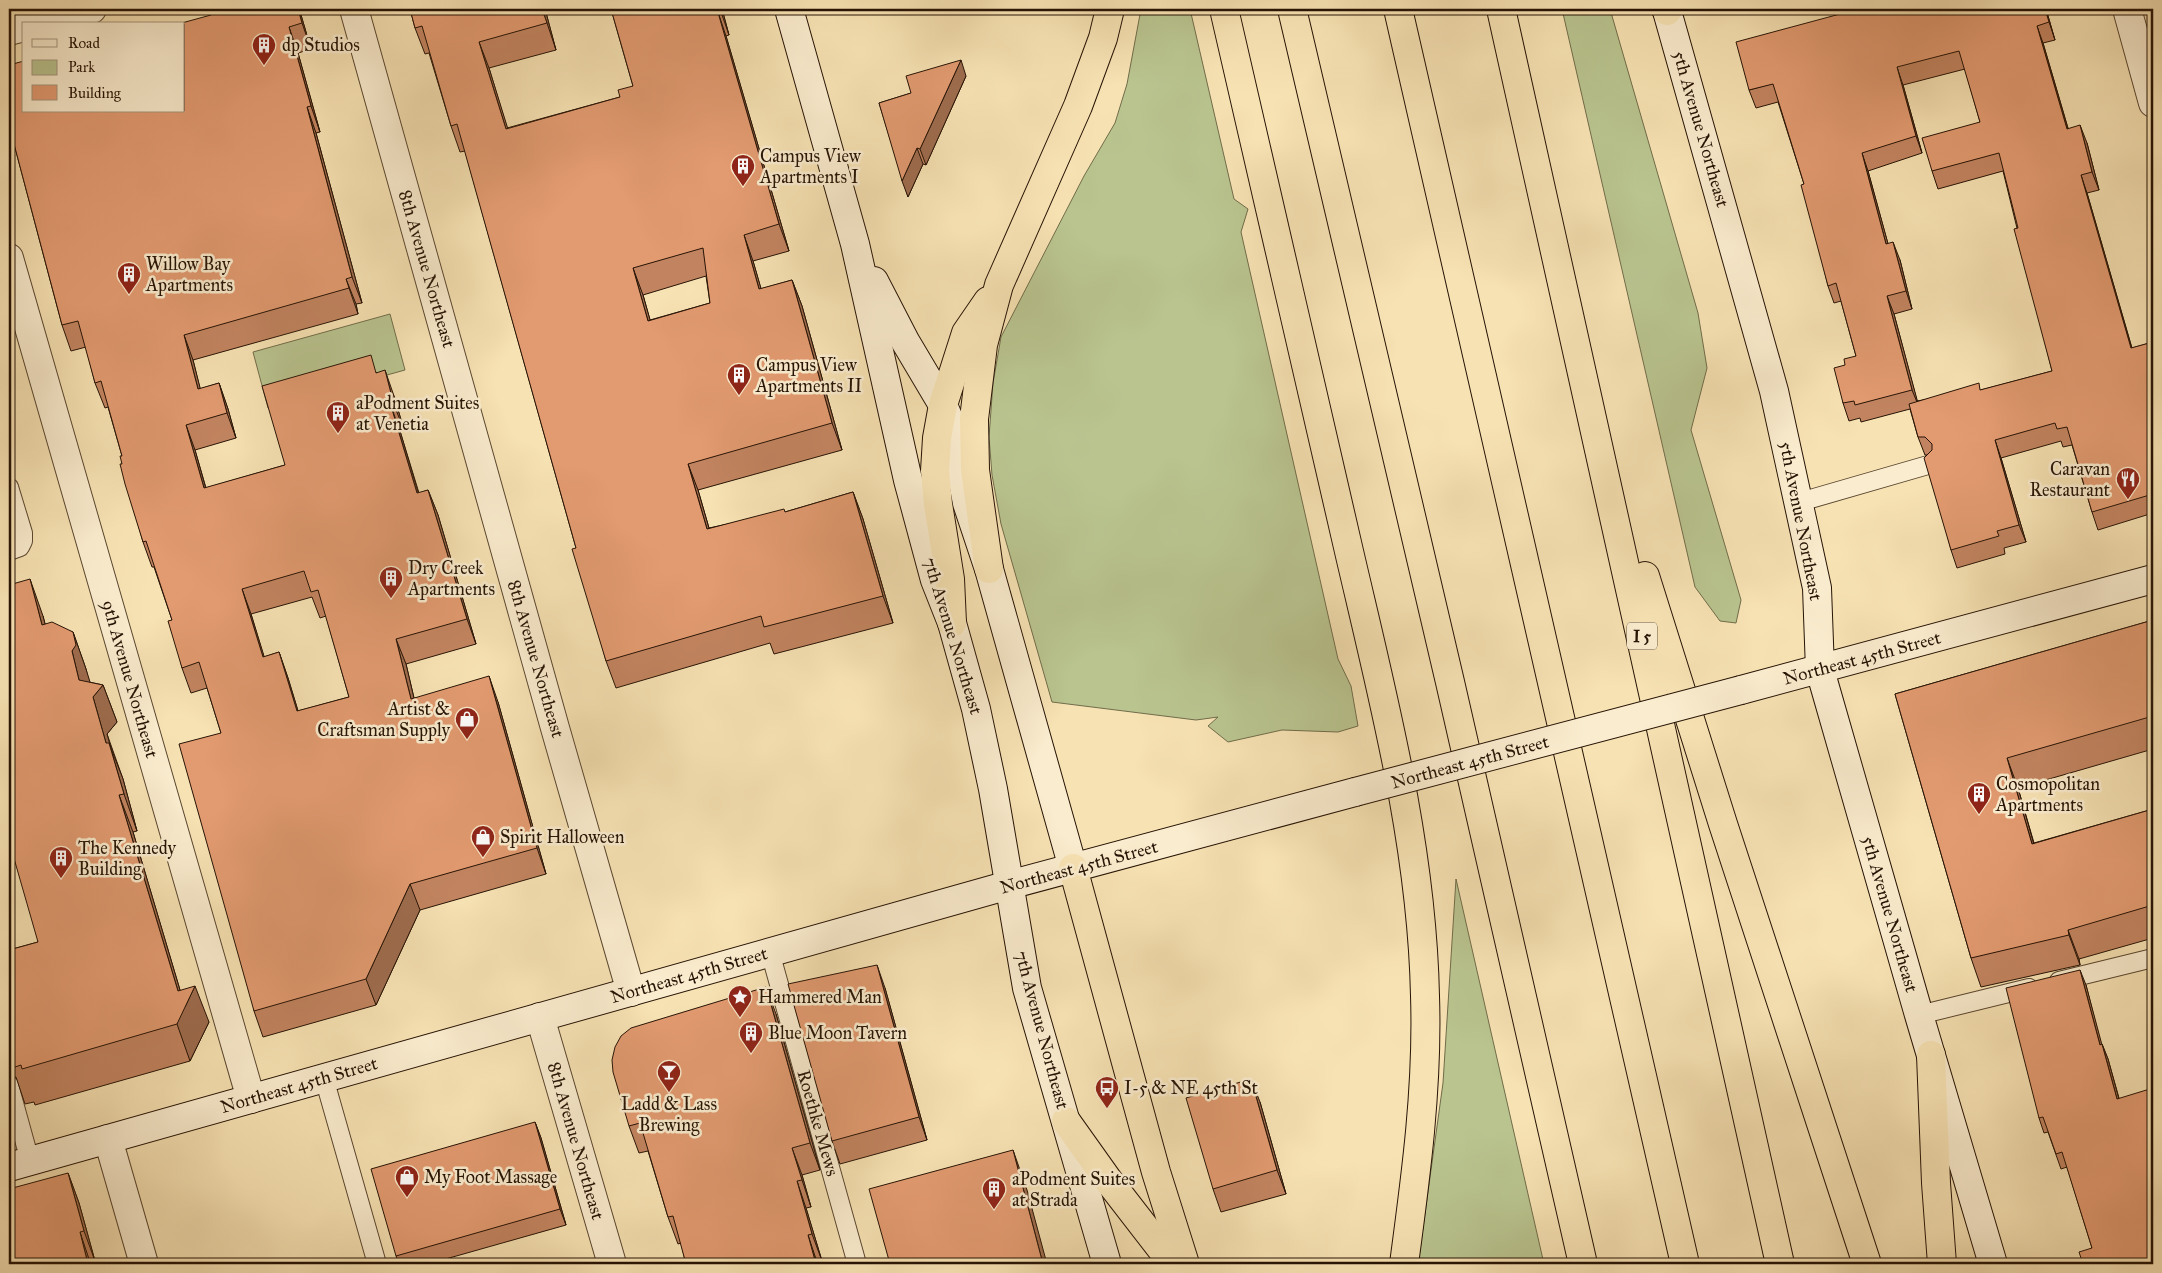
<svg xmlns="http://www.w3.org/2000/svg" width="2162" height="1273" font-family="'IM FELL Great Primer',serif">
<rect width="100%" height="100%" fill="#f7e2b3"/>
<filter id="stains"><feTurbulence type="fractalNoise" baseFrequency=".004" numOctaves="4"/><feColorMatrix values="0 0 0 0 .2 0 0 0 0 .09 0 0 0 0 .02 0 0 0 .5 -.17"/></filter>
<radialGradient id="worn" r=".72"><stop offset=".6" stop-color="#630" stop-opacity="0"/><stop offset="1" stop-color="#630" stop-opacity=".3"/></radialGradient>
<!-- green -->
<g fill="#b9c48f" stroke="#706c4a">
<polygon points="1141,9 1190,9 1234,199 1248,209 1241,232 1338,659 1351,686 1358,726 1338,732 1282,730 1228,742 1208,726 1218,717 1196,720 1052,702 1001,524 992,475 989,437 993,383 1001,337 1084,176 1115,123 1127,84"/>
<polygon points="1562,9 1610,9 1698,313 1707,368 1691,430 1741,600 1736,623 1720,621 1695,587"/>
<polygon points="390,314 405,370 268,408 253,352"/>
<polygon points="1456,879 1544,1264 1418,1264 1443,1083"/>
</g>
<g fill="none" stroke-linecap="round" stroke-linejoin="round">
<!-- lane casing -->
<g stroke="#5a4730" stroke-width="20">
<g id="lane">
<polyline points="9,487 23,533 23,541 20,547 9,551"/>
<polyline points="1800,502 1928,465"/>
<polyline points="770,952 857,1264"/>
<polyline points="2059,981 2153,958"/>
<polyline points="1919,1015 2029,988"/>
<polyline points="324,1078 377,1264"/>
<polyline points="9,1085 30,1161"/>
</g>
</g>
<!-- street casing -->
<g stroke="#5a4730" stroke-width="30">
<g id="street">
<polyline points="354,9 555,728 631,992"/>
<polyline points="2127,9 2153,103"/>
<polyline points="35,24 92,9"/>
<polyline points="9,31 24,27"/>
<polyline points="9,258 251,1099"/>
<polyline points="540,1017 612,1264"/>
<polyline points="108,1139 144,1264"/>
</g>
</g>
<!-- secondary casing -->
<g stroke="#261305" stroke-width="30">
<g id="secondary">
<polyline points="789,9 855,244 908,480 935,580 952,623 976,709 993,789 1027,988 1107,1264"/>
<polyline points="1667,11 1774,391 1817,588 1820,670 1919,1015 1993,1264"/>
<polyline points="874,281 905,341 943,405 951,424 956,444 967,503 989,569 1073,868"/>
<polyline points="1741,690 2153,579"/>
<polyline points="9,1167 1009,885 1355,792"/>
</g>
</g>
<!-- highway casing -->
<g stroke="#261305" stroke-width="30">
<g id="highway">
<path d="M 1224,9 C 1265,188 1307,368 1348,547 C 1382,694 1422,844 1425,996 C 1428,1086 1416,1175 1404,1264"/>
<polyline points="1292,9 1450,682 1583,1264"/>
<polyline points="1398,9 1685,1264"/>
<polyline points="1501,9 1780,1264"/>
<polyline points="1666,9 1667,11"/>
<polyline points="989,569 975,470 974,419 983,345 999,285 1078,106 1103,38 1110,9"/>
<polyline points="1645,576 1723,824 1867,1264"/>
<polyline points="952,623 950,579 938,504 935,471 937,438 943,405 966,333 988,301"/>
<polyline points="1073,868 1156,1172 1185,1264"/>
<polyline points="1931,1055 1936,1183 1942,1264"/>
<polyline points="1066,1121 1108,1180 1173,1264"/>
</g>
</g>
<!-- lane -->
<use href="#lane" stroke="#faecce" stroke-width="18"/>
<!-- street -->
<use href="#street" stroke="#faecce" stroke-width="28"/>
<!-- secondary -->
<use href="#secondary" stroke="#faecce" stroke-width="28"/>
<!-- highway -->
<use href="#highway" stroke="#f7e2b3" stroke-width="28"/>
<!-- secondary-bridge casing -->
<g stroke="#261305" stroke-width="30" stroke-linecap="butt">
<polyline id="secondary-bridge" points="1355,792 1741,690"/>
</g>
<!-- secondary-bridge -->
<use href="#secondary-bridge" stroke="#faecce" stroke-width="28"/>
</g>
<!-- wall -->
<g fill="#c28460" stroke="#261305" fill-rule="evenodd">
<path d="M 410,9 L 545,9 L 556,50 L 489,68 L 507,128 L 620,97 L 633,86 L 611,9 L 722,9 L 729,35 L 726,36 L 789,251 L 753,261 L 761,289 L 792,280 L 802,306 L 842,450 L 698,490 L 709,528 L 785,512 L 853,492 L 863,519 L 893,623 L 774,654 L 770,643 L 616,688 L 606,661 L 576,548 L 465,151 L 460,152 L 451,126 L 429,53 L 425,54 L 415,28 ZM 706,276 L 710,303 L 650,320 L 643,295 Z"/>
<path d="M 2046,9 L 2055,40 L 2043,43 L 2068,128 L 2087,143 L 2099,190 L 2087,193 L 2132,348 L 2153,342 L 2153,513 L 2098,530 L 2092,512 L 2072,445 L 2063,447 L 2061,441 L 2001,458 L 2026,542 L 2004,548 L 2005,554 L 1957,568 L 1951,550 L 1927,455 L 1925,455 L 1918,437 L 1910,409 L 1861,422 L 1860,418 L 1849,421 L 1843,403 L 1845,365 L 1856,356 L 1841,301 L 1834,303 L 1828,286 L 1804,184 L 1778,102 L 1756,108 L 1749,90 ZM 1965,69 L 1980,122 L 1932,171 L 1938,189 L 2003,171 L 2052,371 L 1981,390 L 1917,401 L 1894,314 L 1912,309 L 1900,260 L 1888,244 L 1868,171 L 1922,153 L 1903,85 Z"/>
<path d="M 301,15 L 311,49 L 298,53 L 320,132 L 316,133 L 362,303 L 356,304 L 358,314 L 193,360 L 200,389 L 219,383 L 228,409 L 236,438 L 195,450 L 206,488 L 285,465 L 377,372 L 394,396 L 404,430 L 400,431 L 419,493 L 428,490 L 438,515 L 476,644 L 406,664 L 414,698 L 498,702 L 546,874 L 420,910 L 376,1005 L 263,1037 L 254,1011 L 221,733 L 207,688 L 191,693 L 182,668 L 172,620 L 154,567 L 152,567 L 143,542 L 122,464 L 122,456 L 108,407 L 105,408 L 95,383 L 86,347 L 71,351 L 62,325 L 9,125 ZM 312,597 L 320,618 L 326,616 L 349,697 L 298,711 L 288,678 L 279,652 L 264,657 L 251,614 Z"/>
<polygon points="966,76 926,165 923,164 908,197 879,103"/>
<polygon points="43,616 45,624 73,632 86,669 89,682 103,685 117,722 107,734 123,779 137,831 133,832 180,990 209,1022 190,1061 35,1105 34,1102 25,1104 16,1077 9,1075 9,950 38,942"/>
<polygon points="2153,620 2153,749 2018,788 2034,843 2153,809 2153,938 2079,959 2080,965 1981,987 1971,958 1895,694"/>
<polygon points="2086,985 2101,1045 2102,1044 2108,1059 2119,1098 2092,1248 2067,1167 2061,1169 2048,1132 2044,1133 2039,1118"/>
<polygon points="885,988 927,1140 840,1164 832,1141"/>
<polygon points="776,1014 820,1170 802,1175 811,1207 806,1208 822,1261 817,1262 818,1264 686,1264 681,1243 678,1244 668,1217 648,1151 639,1153 629,1126"/>
<polygon points="1260,1102 1286,1194 1221,1212 1213,1189"/>
<polygon points="535,1122 541,1138 566,1225 428,1264 399,1264 396,1256"/>
<polygon points="68,1173 79,1203 95,1261 90,1262 91,1264 9,1264"/>
</g>
<!-- shaded-wall -->
<g fill="#9e6c4e" stroke="#261305">
<polygon points="298,9 299,9 301,15 311,49 302,23"/>
<polygon points="542,9 545,9 556,50 547,23"/>
<polygon points="717,9 726,36 789,251 779,224"/>
<polygon points="720,9 722,9 729,35"/>
<polygon points="2045,9 2046,9 2055,40 2049,22"/>
<polygon points="2037,26 2043,43 2073,146 2067,129"/>
<polygon points="289,27 298,53 320,132 311,106"/>
<polygon points="479,42 489,68 516,155 506,129"/>
<polygon points="961,60 966,76 926,165 920,149"/>
<polygon points="1897,67 1903,85 1922,153 1916,136"/>
<polygon points="307,107 316,133 362,303 352,277"/>
<polygon points="2080,125 2087,143 2099,190 2092,172"/>
<polygon points="917,148 923,164 908,197 902,181"/>
<polygon points="1862,153 1868,171 1893,262 1886,244"/>
<polygon points="2081,175 2087,193 2137,366 2131,348"/>
<polygon points="744,235 753,261 769,316 759,289"/>
<polygon points="1893,242 1900,260 1912,309 1906,291"/>
<polygon points="633,268 643,295 658,348 648,321"/>
<polygon points="346,279 356,304 358,314 349,288"/>
<polygon points="792,280 802,306 842,450 832,423"/>
<polygon points="1887,296 1894,314 1919,407 1912,390"/>
<polygon points="184,335 193,360 207,415 198,389"/>
<polygon points="385,370 394,396 404,430 394,405"/>
<polygon points="219,383 228,409 236,438 227,413"/>
<polygon points="391,406 400,431 426,519 417,493"/>
<polygon points="186,425 195,450 213,514 204,488"/>
<polygon points="1995,440 2001,458 2026,542 2019,525"/>
<polygon points="688,464 698,490 717,556 707,529"/>
<polygon points="428,490 438,515 476,644 467,619"/>
<polygon points="853,492 863,519 893,623 883,596"/>
<polygon points="30,579 43,616 55,662 42,625"/>
<polygon points="242,589 251,614 272,682 263,657"/>
<polygon points="73,632 86,669 90,682 85,688 79,680 72,651"/>
<polygon points="396,639 406,664 420,724 411,699"/>
<polygon points="279,652 288,678 306,737 297,711"/>
<polygon points="489,676 498,702 546,874 537,848"/>
<polygon points="103,685 117,722 107,734 120,780 106,743 93,697"/>
<polygon points="109,743 123,779 137,831 124,794"/>
<polygon points="2007,758 2018,788 2042,873 2032,844"/>
<polygon points="119,795 133,832 185,1007 195,986 209,1022 190,1061 177,1024 178,991"/>
<polygon points="410,884 420,910 376,1005 366,979"/>
<polygon points="2068,930 2079,959 2080,965 2069,935"/>
<polygon points="877,965 885,988 927,1140 919,1117"/>
<polygon points="2080,970 2086,985 2106,1060 2100,1045"/>
<polygon points="766,987 776,1014 820,1170 810,1143"/>
<polygon points="2102,1044 2108,1059 2123,1114 2117,1099"/>
<polygon points="1251,1079 1260,1102 1286,1194 1277,1170"/>
<polygon points="535,1122 541,1138 566,1225 560,1209"/>
<polygon points="792,1148 802,1175 811,1207 802,1180"/>
<polygon points="1013,1150 1027,1190 1047,1264 1043,1264"/>
<polygon points="68,1173 79,1203 95,1261 84,1231"/>
<polygon points="797,1181 806,1208 822,1261 812,1234"/>
<polygon points="80,1232 90,1262 91,1264 88,1264"/>
<polygon points="808,1235 817,1262 818,1264 816,1264"/>
</g>
<!-- building -->
<g fill="#e29a70" stroke="#261305" fill-rule="evenodd">
<path d="M 209,9 L 298,9 L 302,23 L 289,27 L 311,106 L 307,107 L 352,277 L 346,279 L 349,288 L 184,335 L 198,389 L 219,383 L 227,413 L 186,425 L 204,488 L 285,465 L 262,386 L 371,355 L 376,373 L 385,370 L 394,405 L 391,406 L 417,493 L 428,490 L 467,619 L 396,639 L 411,699 L 489,676 L 537,848 L 410,884 L 366,979 L 254,1011 L 179,744 L 221,733 L 199,662 L 182,668 L 168,621 L 172,620 L 146,541 L 143,542 L 125,484 L 120,464 L 122,464 L 120,456 L 122,456 L 101,381 L 95,383 L 78,321 L 62,325 L 9,125 L 9,65 L 24,61 L 24,111 L 184,111 L 184,24 L 178,24 L 211,15 ZM 304,571 L 311,592 L 318,590 L 349,697 L 297,711 L 279,652 L 263,657 L 242,589 Z"/>
<path d="M 410,9 L 542,9 L 547,23 L 479,42 L 506,129 L 620,97 L 618,90 L 633,86 L 611,9 L 717,9 L 779,224 L 744,235 L 759,289 L 792,280 L 832,423 L 688,464 L 707,529 L 784,509 L 785,512 L 853,492 L 883,596 L 764,627 L 761,616 L 606,661 L 572,549 L 576,548 L 457,124 L 451,126 L 422,26 L 415,28 ZM 703,248 L 710,303 L 648,321 L 633,268 Z"/>
<polygon points="1838,9 2045,9 2049,22 2037,26 2067,129 2080,125 2092,172 2081,175 2131,348 2153,342 2153,494 2092,512 2067,427 2057,429 2055,423 1995,440 2019,525 1997,531 1999,536 1951,550 1924,458 1932,450 1932,444 1925,437 1918,437 1909,404 1979,383 1980,390 2052,371 2014,229 2018,228 1999,153 1932,171 1922,138 1980,122 1959,51 1897,67 1916,136 1862,153 1886,244 1893,242 1906,291 1887,296 1912,390 1855,405 1854,401 1843,403 1834,368 1845,365 1844,359 1856,356 1836,283 1828,286 1801,185 1804,184 1773,84 1749,90 1736,42 1840,14"/>
<polygon points="961,60 920,149 917,148 902,181 879,103 911,93 906,76"/>
<polygon points="30,579 42,625 52,622 73,632 76,645 72,651 79,680 103,685 93,697 106,743 109,743 124,794 119,795 178,991 195,986 177,1024 22,1069 21,1065 12,1068 9,1058 9,950 38,942 9,841 9,585"/>
<polygon points="2153,620 2153,716 2007,758 2032,844 2153,809 2153,905 2068,930 2069,935 1971,958 1895,694"/>
<polygon points="877,965 919,1117 832,1141 788,984"/>
<polygon points="2080,970 2100,1045 2102,1044 2117,1099 2153,1088 2153,1264 2083,1264 2079,1252 2092,1248 2062,1152 2056,1154 2043,1117 2039,1118 2006,988"/>
<polygon points="766,987 810,1143 792,1148 802,1180 797,1181 812,1234 808,1235 816,1264 686,1264 673,1216 668,1217 640,1123 629,1126 613,1072 612,1060 615,1047 621,1036 631,1028"/>
<polygon points="1251,1079 1277,1170 1213,1189 1186,1098"/>
<polygon points="535,1122 560,1209 396,1256 371,1169"/>
<polygon points="1013,1150 1043,1264 890,1264 869,1189"/>
<polygon points="68,1173 84,1231 80,1232 88,1264 9,1264 9,1189"/>
</g>
<!-- icons -->
<defs>
<g id="building-pin" transform="scale(1.25)"><path d="M0 17L-7.5 6A9.5 9.5 0 1 1 7.5 6Z" fill="#8f2418" stroke="#faecce"/><path d="M-4-6H4V6H1V3H-1V6H-4ZM-2.5-4.3h1.7v1.8h-1.7ZM.8-4.3h1.7v1.8H.8ZM-2.5-1h1.7V.8h-1.7ZM.8-1h1.7V.8H.8Z" fill="#fff"/></g>
<g id="restaurant-pin" transform="scale(1.25)"><path d="M0 17L-7.5 6A9.5 9.5 0 1 1 7.5 6Z" fill="#8f2418" stroke="#faecce"/><path d="M-5-6h1v4h1v-4h1v4h1v-4h1v5L-1.5 .5V6h-2V.5L-5-1ZM5-6V6H3V1.5H1.5Q1.5-4 5-6Z" fill="#fff"/></g>
<g id="shop-pin" transform="scale(1.25)"><path d="M0 17L-7.5 6A9.5 9.5 0 1 1 7.5 6Z" fill="#8f2418" stroke="#faecce"/><path d="M-5-2.5h2.3a2.7 3.5 0 0 1 5.4 0H5L5.5 6h-11ZM-1.5-2.5h3a1.5 2.3 0 0 0-3 0Z" fill="#fff"/></g>
<g id="sight-pin" transform="scale(1.25)"><path d="M0 17L-7.5 6A9.5 9.5 0 1 1 7.5 6Z" fill="#8f2418" stroke="#faecce"/><path d="M0-6L1.8-2.2L6-1.7L2.9 1.2L3.7 5.4L0 3.3L-3.7 5.4L-2.9 1.2L-6-1.7L-1.8-2.2Z" fill="#fff"/></g>
<g id="bar-pin" transform="scale(1.25)"><path d="M0 17L-7.5 6A9.5 9.5 0 1 1 7.5 6Z" fill="#8f2418" stroke="#faecce"/><path d="M-6-5H6L.8 .8V4.5H3.5V6h-7V4.5H-.8V.8Z" fill="#fff"/></g>
<g id="bus-pin" transform="scale(1.25)"><path d="M0 17L-7.5 6A9.5 9.5 0 1 1 7.5 6Z" fill="#8f2418" stroke="#faecce"/><path d="M-5-6H5V4H4V6H2V4H-2V6H-4V4H-5ZM-3.5-4V0h7V-4ZM-3.5 1.2v1.5H-2V1.2ZM2 1.2v1.5H3.5V1.2Z" fill="#fff"/></g>
</defs>
<g fill-rule="evenodd">
<use href="#building-pin" x="264" y="45"/>
<use href="#building-pin" x="743" y="166"/>
<use href="#building-pin" x="129" y="274"/>
<use href="#building-pin" x="739" y="375"/>
<use href="#building-pin" x="338" y="413"/>
<use href="#restaurant-pin" x="2128" y="479"/>
<use href="#building-pin" x="391" y="578"/>
<use href="#shop-pin" x="467" y="719"/>
<use href="#building-pin" x="1979" y="794"/>
<use href="#shop-pin" x="483" y="837"/>
<use href="#building-pin" x="61" y="858"/>
<use href="#sight-pin" x="740" y="997"/>
<use href="#building-pin" x="751" y="1033"/>
<use href="#bar-pin" x="669" y="1072"/>
<use href="#bus-pin" x="1107" y="1088"/>
<use href="#shop-pin" x="407" y="1177"/>
<use href="#building-pin" x="994" y="1189"/>
</g>
<g text-anchor="middle" stroke-width="5" stroke-linejoin="round" paint-order="stroke">
<!-- shield labels -->
<rect fill="#faecce" stroke="#665441" stroke-width="1" x="1627" y="622.5" width="30" height="27" rx="4"/>
<g font-size="16" font-weight="bold" fill="#261305">
<text x="1642" y="642">I 5</text>
</g>
<!-- poi labels -->
<g font-size="18" fill="#261305" stroke="#faecce" text-anchor="start">
<text x="282" y="51">dp Studios</text>
<text x="760" y="162">Campus View<tspan x="760" dy="21">Apartments I</tspan></text>
<text x="146" y="270">Willow Bay<tspan x="146" dy="21">Apartments</tspan></text>
<text x="756" y="371">Campus View<tspan x="756" dy="21">Apartments II</tspan></text>
<text x="356" y="409">aPodment Suites<tspan x="356" dy="21">at Venetia</tspan></text>
<text x="2110" y="475" text-anchor="end">Caravan<tspan x="2110" dy="21">Restaurant</tspan></text>
<text x="408" y="574">Dry Creek<tspan x="408" dy="21">Apartments</tspan></text>
<text x="450" y="715" text-anchor="end">Artist &amp;<tspan x="450" dy="21">Craftsman Supply</tspan></text>
<text x="1996" y="790">Cosmopolitan<tspan x="1996" dy="21">Apartments</tspan></text>
<text x="500" y="843">Spirit Halloween</text>
<text x="78" y="854">The Kennedy<tspan x="78" dy="21">Building</tspan></text>
<text x="758" y="1003">Hammered Man</text>
<text x="768" y="1039">Blue Moon Tavern</text>
<text x="1124" y="1094">I-5 &amp; NE 45th St</text>
<text x="669" y="1110" text-anchor="middle">Ladd &amp; Lass<tspan x="669" dy="21">Brewing</tspan></text>
<text x="424" y="1183">My Foot Massage</text>
<text x="1012" y="1185">aPodment Suites<tspan x="1012" dy="21">at Strada</tspan></text>
</g>
<!-- street labels -->
<g font-size="18" fill="#261305" stroke="#faecce">
<text transform="translate(1701 129) rotate(74)" y="6">5th Avenue Northeast</text>
<text transform="translate(427 269) rotate(74)" y="6">8th Avenue Northeast</text>
<text transform="translate(1801 521) rotate(79)" y="6">5th Avenue Northeast</text>
<text transform="translate(953 636) rotate(73)" y="6">7th Avenue Northeast</text>
<text transform="translate(1862 658) rotate(-15)" y="6">Northeast 45th Street</text>
<text transform="translate(536 659) rotate(74)" y="6">8th Avenue Northeast</text>
<text transform="translate(130 679) rotate(74)" y="6">9th Avenue Northeast</text>
<text transform="translate(1470 762) rotate(-15)" y="6">Northeast 45th Street</text>
<text transform="translate(1079 867) rotate(-15)" y="6">Northeast 45th Street</text>
<text transform="translate(1890 914) rotate(74)" y="6">5th Avenue Northeast</text>
<text transform="translate(689 975) rotate(-16)" y="6">Northeast 45th Street</text>
<text transform="translate(1042 1030) rotate(75)" y="6">7th Avenue Northeast</text>
<text transform="translate(299 1085) rotate(-16)" y="6">Northeast 45th Street</text>
<text transform="translate(818 1123) rotate(74)" y="6">Roethke Mews</text>
<text transform="translate(576 1141) rotate(74)" y="6">8th Avenue Northeast</text>
</g>
</g>
<!-- margin -->
<rect width="2162" height="1273" fill="none" stroke="#f7e2b3" stroke-width="30"/>
<rect x="10" y="10" width="2142" height="1253" fill="none" stroke="#261305" stroke-width="2.5"/>
<rect x="15" y="15" width="2132" height="1243" fill="none" stroke="#261305"/>
<!-- legend -->
<rect x="22" y="22" width="162" height="90" fill="#faecce" stroke="#a5957e"/>
<rect x="32" y="39" width="25" height="8" fill="#faecce" stroke="#a5957e"/>
<text x="68" y="48" font-size="15" fill="#261305">Road</text>
<rect x="32" y="60" width="25" height="15" fill="#b9c48f" stroke="#a5957e"/>
<text x="68" y="72" font-size="15" fill="#261305">Park</text>
<rect x="32" y="85" width="25" height="15" fill="#e29a70" stroke="#a5957e"/>
<text x="68" y="98" font-size="15" fill="#261305">Building</text>
<rect width="100%" height="100%" filter="url(#stains)"/>
<rect width="100%" height="100%" fill="url(#worn)"/>
</svg>
